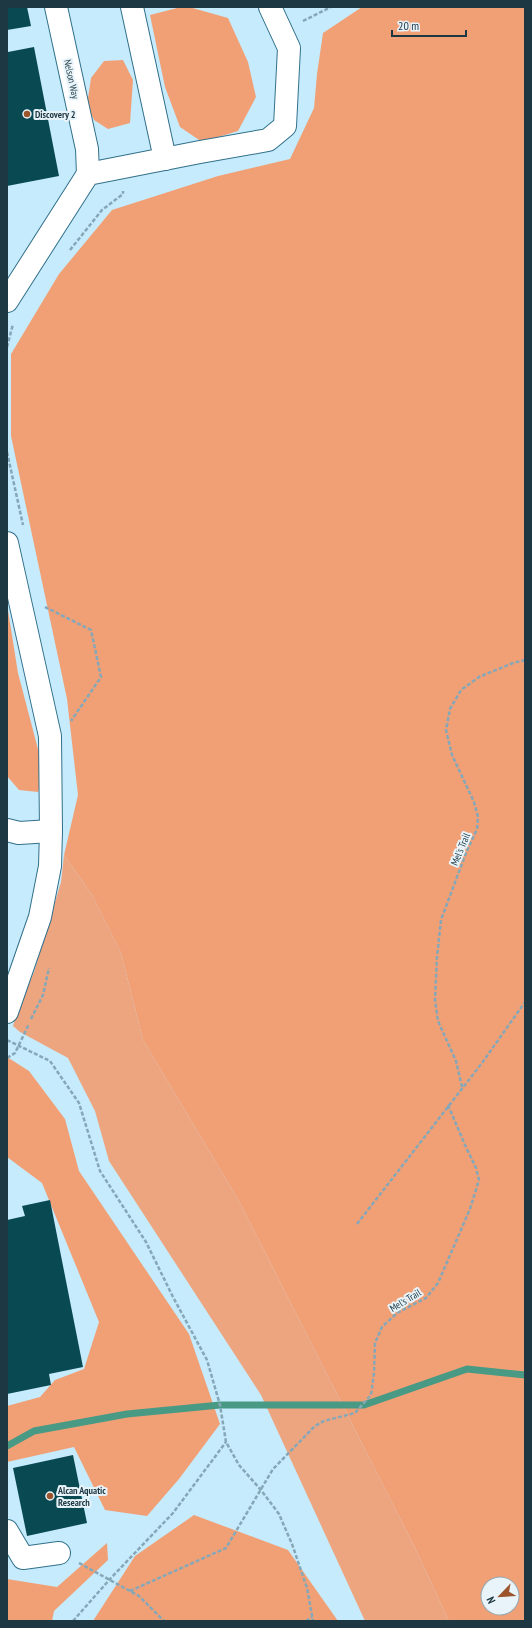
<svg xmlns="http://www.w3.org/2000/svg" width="532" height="1628" font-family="'PT Sans Narrow',sans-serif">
<rect width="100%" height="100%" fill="#c6ebfd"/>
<!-- green -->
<polygon fill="#eda580" points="64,855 92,895 121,953 143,1040 239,1201 415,1548 449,1621 365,1621 261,1395 109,1161 95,1111 68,1058 20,1032 13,1026 18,1009 34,972 61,882"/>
<!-- forest -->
<g fill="#f1a076" fill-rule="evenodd">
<polygon points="181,7 189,7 228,18 248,62 256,97 238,131 202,142 180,127 165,87 150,15"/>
<path d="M 362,7 L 525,7 L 525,1621 L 449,1621 L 415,1548 L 239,1201 L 143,1040 L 121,953 L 92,895 L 64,855 L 78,795 L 67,699 L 11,436 L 11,354 L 59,274 L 112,210 L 218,176 L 290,159 L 314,108 L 317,74 L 323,33 ZM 488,1584 L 512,1584 L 512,1608 L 488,1608 Z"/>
<polygon points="123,60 133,80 130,123 108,129 94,120 87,105 91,78 104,61"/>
<polygon points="7,604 18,673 44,772 38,792 19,790 7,776"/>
<polygon points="7,1057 29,1071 65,1119 79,1171 189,1334 220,1424 179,1479 147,1516 105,1510 74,1447 7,1462 7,1406 40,1397 55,1380 84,1369 99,1322 42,1183 7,1157"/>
<polygon points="194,1515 288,1550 338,1621 93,1621 135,1556"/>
<polygon points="107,1543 108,1560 54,1611 52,1621 7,1621 7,1579 57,1587"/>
</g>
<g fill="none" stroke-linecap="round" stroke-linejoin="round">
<!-- stream -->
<polyline stroke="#489a85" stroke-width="7" points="7,1446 34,1431 127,1414 220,1405 364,1405 467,1369 525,1375"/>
</g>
<!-- building -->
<g fill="#094951">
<polygon points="7,7 27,7 31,26 7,30"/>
<polygon points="34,47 59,176 7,186 7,49 8,52"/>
<polygon points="50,1200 83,1367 49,1374 51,1385 7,1394 7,1220 25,1216 22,1206"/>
<polygon points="73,1455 87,1523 27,1536 13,1468"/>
</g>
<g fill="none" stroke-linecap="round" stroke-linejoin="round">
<!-- minor casing -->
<g stroke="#32708a" stroke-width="24">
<g id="minor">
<polyline points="56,7 87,149 88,174"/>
<polyline points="132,7 165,159"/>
<polyline points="7,301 88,174 200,152 268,140 285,126 289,48 270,7"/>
<polyline points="7,543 50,736 51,831 50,866 40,917 7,1012"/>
<polyline points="7,830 19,833 51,831"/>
<polyline points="7,1531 23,1558 59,1553"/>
</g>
</g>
<!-- path -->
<g stroke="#86a7b7" stroke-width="2.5" stroke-dasharray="4 2" stroke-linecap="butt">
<polyline points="303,21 331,7"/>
<polyline points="70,250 102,210 123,194 123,191"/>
<polyline points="7,347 13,324"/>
<polyline points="7,452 23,525"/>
<polyline points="45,607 91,630 101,677 71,721"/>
<polyline points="31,1019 43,995 49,968"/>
<polyline points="7,1040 50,1061 79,1103 100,1171 146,1242 173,1297 207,1360 220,1405 226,1442 239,1465 261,1490 279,1514 292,1544 307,1588 313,1621"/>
<polyline points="7,1058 15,1053 29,1024"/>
<polyline points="462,1087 456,1061 438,1021 435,1000 437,957 441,920 466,853 477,829 478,817 474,802 452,755 446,730 450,709 461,690 479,677 513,663 525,660"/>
<polyline points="357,1224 482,1063 525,1002"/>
<polyline points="79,1563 139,1596 164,1621"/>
<polyline points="130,1591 226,1548 273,1469 315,1426 324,1421 355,1413 371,1395 374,1373 375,1343 382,1327 397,1313 426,1298 438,1283 470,1209 479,1180 476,1168 465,1145 448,1105"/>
<polyline points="73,1621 110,1579 173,1513 226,1442"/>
<polyline points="306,1621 312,1617"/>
</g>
<!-- minor -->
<use href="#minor" stroke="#fff" stroke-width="22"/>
</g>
<!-- markers -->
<g fill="#9b542c" stroke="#e8f4fa" stroke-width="1.5">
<circle cx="27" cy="114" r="4"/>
<circle cx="50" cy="1496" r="4"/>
</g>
<g text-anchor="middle" stroke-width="4" stroke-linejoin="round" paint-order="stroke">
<!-- street labels -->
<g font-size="10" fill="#1d3743" stroke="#e8f4fa">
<text transform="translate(72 79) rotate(78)" y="4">Nelson Way</text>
<text transform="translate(460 849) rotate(-67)" y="4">Mel's Trail</text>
<text transform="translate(405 1300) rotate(-31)" y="4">Mel's Trail</text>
</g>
<!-- poi labels -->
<g font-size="10" font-weight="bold" fill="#1d3743" stroke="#e8f4fa" text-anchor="start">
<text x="35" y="118">Discovery 2</text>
<text x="58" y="1494">Alcan Aquatic<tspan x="58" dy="12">Research</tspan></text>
</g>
</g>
<!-- border -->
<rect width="532" height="1628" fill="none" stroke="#1d3743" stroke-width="16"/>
<!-- north arrow -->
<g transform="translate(500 1596) rotate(245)"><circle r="19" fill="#e8f4fa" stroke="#97a8b1"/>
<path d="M0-3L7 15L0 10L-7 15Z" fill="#9b542c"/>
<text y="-6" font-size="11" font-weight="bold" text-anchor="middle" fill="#1d3743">N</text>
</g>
<!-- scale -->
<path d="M392 30v6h74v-6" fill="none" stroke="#1d3743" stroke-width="2"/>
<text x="398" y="30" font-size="12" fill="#1d3743" stroke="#e8f4fa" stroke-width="3" paint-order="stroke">20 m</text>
</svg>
